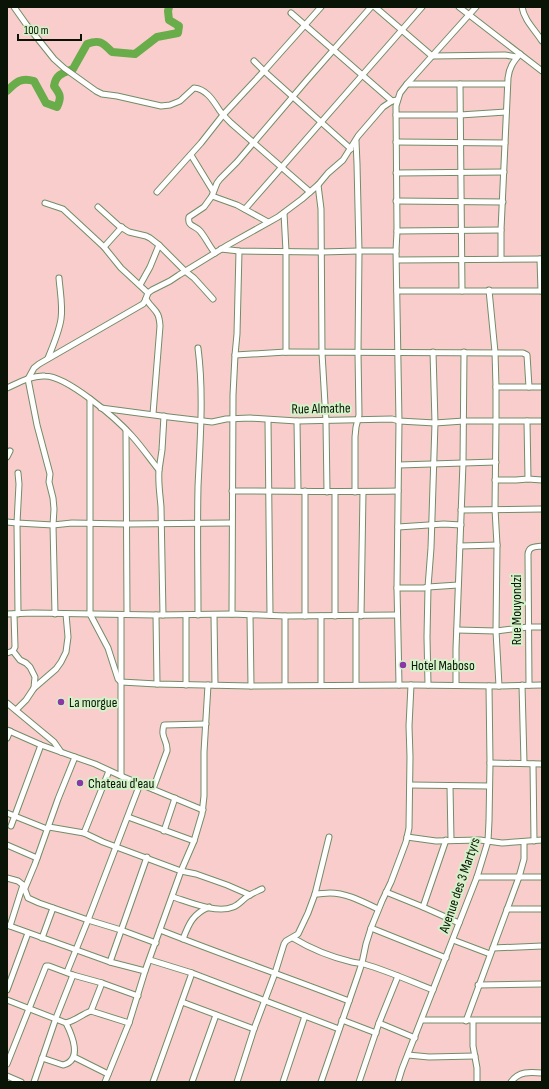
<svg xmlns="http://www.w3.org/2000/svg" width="549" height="1089" font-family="'Sofia Sans Condensed',sans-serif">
<rect width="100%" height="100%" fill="#d3f2c8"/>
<!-- green -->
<rect fill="#facdcd" x="7" y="7" width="535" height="1075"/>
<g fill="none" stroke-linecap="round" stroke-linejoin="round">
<!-- river -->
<path stroke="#69ac4a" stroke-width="8" d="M 7,91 C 16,82 21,77 34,81 L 46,103 L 57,107 C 62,97 60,94 54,86 C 56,74 63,73 73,69 L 87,44 C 100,39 103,43 112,52 L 135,54 L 157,37 L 178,33 L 179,26 L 169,20 L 168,11 L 169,7"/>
<!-- minor casing -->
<g stroke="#718d66" stroke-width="7">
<g id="minor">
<path d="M 14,7 L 26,24 L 54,59 L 64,68 L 96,91 L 102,94 L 117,96 L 161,106 L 170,105 L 180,101 L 194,88 C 207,89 214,102 220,111 C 223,115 227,119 231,123 L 310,192"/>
<polyline points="375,7 432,56 505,55 517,57"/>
<polyline points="459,7 542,71"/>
<path d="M 522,7 C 524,20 535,30 542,41"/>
<polyline points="291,13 392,101"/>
<polyline points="254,61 264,71 351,149"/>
<polyline points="407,84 507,84"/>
<polyline points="460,84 462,291"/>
<polyline points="396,115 460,115 506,112"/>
<polyline points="396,142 505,143"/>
<polyline points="191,155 213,191"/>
<polyline points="396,173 504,172"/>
<polyline points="157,192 201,143 223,115 264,71 321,7"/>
<polyline points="212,196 237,205 268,222"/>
<polyline points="396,201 503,202"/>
<polyline points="45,203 63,209 104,247 121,268 148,293"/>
<polyline points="98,207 119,226 129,232 146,236 150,238 159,245 185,271 194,278 213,299"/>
<polyline points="245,209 422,7"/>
<polyline points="284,213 286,251 286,352"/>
<polyline points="397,231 501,230"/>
<polyline points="104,247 122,227"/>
<polyline points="221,249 239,251 321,252 359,251 396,251"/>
<path d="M 215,253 C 209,246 206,238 200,231 C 195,225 187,227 189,217 L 204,207 L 212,196 L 217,183 L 220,179 L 237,162 L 307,80 L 371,7"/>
<path d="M 501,259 L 501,230 L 508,78 C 509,68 513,62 520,54"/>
<polyline points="540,259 541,291"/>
<polyline points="397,260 542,259"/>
<polyline points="140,285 150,267 159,245"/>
<polyline points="489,290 495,352 496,387 496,421 495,509 497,545 496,631 499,686"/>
<polyline points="397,291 542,291"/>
<path d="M 146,299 C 154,312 159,309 160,326 L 153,414"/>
<polyline points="235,355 286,352 523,353 527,355 529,387"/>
<path d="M 48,358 C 53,346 59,332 61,319 C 63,306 60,291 59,278"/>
<polyline points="496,387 542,387"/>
<path d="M 7,388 C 18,383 32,375 45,376 C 67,376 117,419 132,436 C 142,447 150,459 159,470 C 158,483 160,494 161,507 L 163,615"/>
<polyline points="90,399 90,614 108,648 118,679 121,682 157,684 251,686 411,685 499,686 542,685"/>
<polyline points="101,408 169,417 212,422 226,419 250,418 297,421 392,419 399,421 435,423 464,421 542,421"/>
<polyline points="268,420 270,615"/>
<polyline points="297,421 298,491"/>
<polyline points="527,421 528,479 542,480"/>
<polyline points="126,430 127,614"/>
<polyline points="7,457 10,451"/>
<polyline points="399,465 496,462"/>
<polyline points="159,470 162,450 164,416"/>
<polyline points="495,480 516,480 528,479"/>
<path d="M 232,491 C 287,491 343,492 398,491"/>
<polyline points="305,491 305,616"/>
<polyline points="327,492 326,421 322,353 321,209 318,185 328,173 343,160 358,136 383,107 392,101 397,100"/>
<polyline points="355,492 355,437 356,427 359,415 358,353 359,251 357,164 356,141"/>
<polyline points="461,510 542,509"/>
<polyline points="7,522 17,523 53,525 72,523 126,524 231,523"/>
<polyline points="398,527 444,524 461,525"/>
<polyline points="460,546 497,545"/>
<polyline points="397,588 424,588 428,587 458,585"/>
<polyline points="7,614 33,613 156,615 232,614 285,616 397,615"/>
<polyline points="18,614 17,523 19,484 18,473"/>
<polyline points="55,614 53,525 54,509 53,498 49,482 50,474 37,425 28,379 34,368 39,364 143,304 145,301 148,293 152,290 170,281 179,275 228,245 278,217 302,199 318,185"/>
<polyline points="232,614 233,395 235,355 237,334 239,251"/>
<polyline points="156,615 157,684"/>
<polyline points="186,615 186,685"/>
<path d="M 198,615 C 198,572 197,530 198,487 C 200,441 204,394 198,348"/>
<polyline points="214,615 215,685"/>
<polyline points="250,615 251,686"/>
<polyline points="285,616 285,685"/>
<polyline points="335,616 335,492"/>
<polyline points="356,616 356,685"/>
<polyline points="361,616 363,492"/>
<polyline points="457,630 496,631 528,627 542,627"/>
<polyline points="13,651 20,660 26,663 30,667 35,677 34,688"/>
<polyline points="7,653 13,651 15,647 14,614"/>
<polyline points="321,685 321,616"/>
<polyline points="399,685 397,588 399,421 396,251 397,231 396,106 400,93 407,84 476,7"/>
<polyline points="428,685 427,637 428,587 431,548 435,423 433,352"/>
<polyline points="456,685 456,649 463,463 464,352"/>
<polyline points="522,685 524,763"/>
<path d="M 529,685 L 528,554 C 529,546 535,547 542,546"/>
<polyline points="7,703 54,742 61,752"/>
<polyline points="16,710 26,700 34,688 56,669 61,662 66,652 68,637 66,614"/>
<polyline points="7,730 41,745 95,764 121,776 203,810"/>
<polyline points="7,738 10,731"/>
<polyline points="490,763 542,764"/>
<polyline points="533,764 534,841"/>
<polyline points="109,771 84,833 103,842 181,871 196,874 227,885 250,895"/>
<polyline points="121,776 121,615"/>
<polyline points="410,785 489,786"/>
<polyline points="450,786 451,840"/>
<path d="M 153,789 L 167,751 C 168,740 160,738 164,725 L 206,724"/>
<polyline points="7,813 47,829"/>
<polyline points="128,817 194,841"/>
<polyline points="11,826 41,745"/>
<polyline points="49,827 84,833"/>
<polyline points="164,831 175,798"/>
<polyline points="407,837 436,841 480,840 502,843 542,840"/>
<polyline points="7,845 37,858"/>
<polyline points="477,877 542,877"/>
<polyline points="7,878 18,881 23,885 28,898 39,903 88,920 121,930 156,943"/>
<polyline points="25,888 35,864 58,799 75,757"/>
<polyline points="386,892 423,907 459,923"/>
<path d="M 315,894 C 320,894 325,893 330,893 C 347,893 363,902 378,909"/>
<path d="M 173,897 C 189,902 217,914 233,907 C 239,905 243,899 248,896 C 253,893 258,891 262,889"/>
<polyline points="423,907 446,840"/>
<polyline points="507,909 542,909"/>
<polyline points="7,925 110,962 145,971"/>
<polyline points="10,926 23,885"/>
<polyline points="371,928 446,958"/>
<path d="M 160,930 C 223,955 287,977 349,1001"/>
<polyline points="42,938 53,908"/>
<path d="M 293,938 C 311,949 331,957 352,962 C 356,963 360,963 364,964 C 388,971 410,981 433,990"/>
<path d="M 183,939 C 189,923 193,914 209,907"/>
<polyline points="453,940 490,954"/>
<polyline points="493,948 542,946"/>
<polyline points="150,960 192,973 339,1029"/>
<polyline points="110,962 147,857"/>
<polyline points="67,972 88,920 140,784"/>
<polyline points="478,985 542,984"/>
<polyline points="7,990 28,933"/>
<path d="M 7,1000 L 66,1023 C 77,1020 82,1014 91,1011 L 129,1023"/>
<polyline points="182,1002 254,1029"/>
<polyline points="91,1011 102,983"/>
<polyline points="342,1020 376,1033"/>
<polyline points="422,1020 542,1020"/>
<polyline points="466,1021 519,877 524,859 524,842"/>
<polyline points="473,1021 473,1046 477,1068 477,1082"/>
<polyline points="379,1023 415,1038"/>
<polyline points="408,1055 429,1057 475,1056"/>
<polyline points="74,1057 108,1074"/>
<path d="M 42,1058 L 63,1065 C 83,1060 72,1035 66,1023"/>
<polyline points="7,1064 46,966 49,966 73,975 102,983 138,996"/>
<polyline points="7,1076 21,1082"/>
<polyline points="34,1082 56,1018 73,975"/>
<polyline points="105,1082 129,1023 145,971 181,871 194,841 202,814 204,796 204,752 208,685"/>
<polyline points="153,1082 192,973"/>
<polyline points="192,1082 216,1015"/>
<polyline points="237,1082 254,1029 275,973 284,944 286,941 298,934 308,913 315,894 329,837"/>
<polyline points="283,1082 305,1016"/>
<polyline points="321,1082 357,978 362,963 366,944 371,928 382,901 391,882 406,842 409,828 410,757 409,726 411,685"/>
<polyline points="359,1082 379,1023 398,976"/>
<polyline points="398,1082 402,1069 477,877 488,841 489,821 490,763 489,686"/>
<path d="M 511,1082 C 519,1071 530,1072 542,1073"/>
</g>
</g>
<!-- minor -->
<use href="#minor" stroke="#fff" stroke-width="5"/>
</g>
<!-- markers -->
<g fill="#8b38a6" stroke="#d3f2c8" stroke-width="1.5">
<circle cx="403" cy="665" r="4"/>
<circle cx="61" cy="702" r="4"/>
<circle cx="80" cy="783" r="4"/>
</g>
<g text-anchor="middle" stroke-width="4" stroke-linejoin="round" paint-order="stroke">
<!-- street labels -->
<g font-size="14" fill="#0a1406" stroke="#d3f2c8">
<text transform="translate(321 408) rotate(-1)" y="5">Rue Almathe</text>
<text transform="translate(516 610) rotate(-90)" y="5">Rue Mouyondzi</text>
<text transform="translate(459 885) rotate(-71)" y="5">Avenue des 3 Martyrs</text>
</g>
<!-- poi labels -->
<g font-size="14" fill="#0a1406" stroke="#d3f2c8" text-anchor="start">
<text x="411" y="670">Hotel Maboso</text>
<text x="69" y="707">La morgue</text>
<text x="88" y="788">Chateau d'eau</text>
</g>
</g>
<!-- border -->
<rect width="549" height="1089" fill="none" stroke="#0a1406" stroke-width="16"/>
<!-- scale -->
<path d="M18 34v6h63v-6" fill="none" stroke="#0a1406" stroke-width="2"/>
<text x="24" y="34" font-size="12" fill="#0a1406" stroke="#d3f2c8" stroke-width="3" paint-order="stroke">100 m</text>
</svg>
